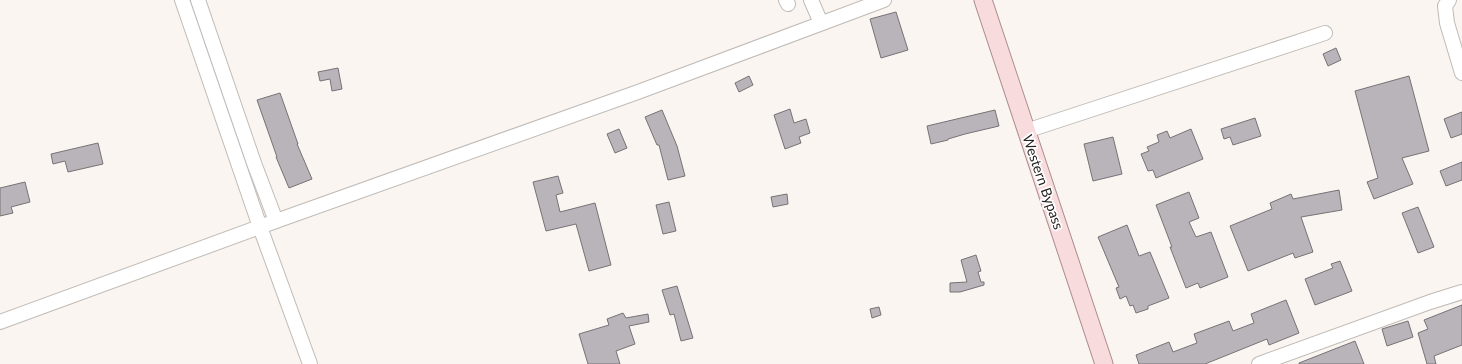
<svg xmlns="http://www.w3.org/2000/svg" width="1462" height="364" font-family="Lato,sans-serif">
<rect width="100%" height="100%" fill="#faf5f0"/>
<!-- building -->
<g fill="#b9b4b9" stroke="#767276">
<polygon points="896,12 908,50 881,58 870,19"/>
<polygon points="1336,48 1341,60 1328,66 1323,54"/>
<polygon points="338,68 342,89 332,91 330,79 320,81 318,72"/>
<polygon points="749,76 753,85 739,92 735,83"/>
<polygon points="1409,76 1429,151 1402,158 1413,184 1374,199 1367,182 1378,178 1355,91"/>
<polygon points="280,93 298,144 297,144 312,179 289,188 276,157 277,157 257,100"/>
<polygon points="790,109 794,123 806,119 810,133 799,137 801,143 785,149 774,115"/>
<polygon points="662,110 677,146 685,176 668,180 659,145 657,145 645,117"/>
<polygon points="995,110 999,126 965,134 948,139 948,140 931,144 927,126"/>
<polygon points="1462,112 1462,134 1451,138 1444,119"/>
<polygon points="1255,118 1261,136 1233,145 1230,137 1224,139 1221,129"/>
<polygon points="619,129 627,148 615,153 607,134"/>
<polygon points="1191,129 1203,159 1156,178 1153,170 1148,171 1141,154 1149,151 1147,147 1159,142 1157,135 1167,131 1170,138"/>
<polygon points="1113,137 1122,174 1093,181 1084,144"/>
<polygon points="98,143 103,164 68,172 65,161 53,164 51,154"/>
<polygon points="1462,162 1462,180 1446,186 1440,171"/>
<polygon points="558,176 563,193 556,195 560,212 595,203 611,265 589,271 576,224 546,231 533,182"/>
<polygon points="25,182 30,202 11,207 13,213 0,216 0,188"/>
<polygon points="1339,190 1342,210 1301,217 1313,252 1295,258 1293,253 1248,271 1230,226 1272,209 1270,203 1291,194 1293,199"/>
<polygon points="1189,192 1199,218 1189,222 1196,237 1211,232 1228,277 1200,288 1198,283 1186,288 1170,247 1172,247 1156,205"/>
<polygon points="787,194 788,204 773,207 771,197"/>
<polygon points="669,202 676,231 663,234 656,205"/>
<polygon points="1418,207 1434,247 1418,253 1402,213"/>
<polygon points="1127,225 1139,256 1150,252 1169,298 1148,306 1148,309 1136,313 1133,305 1130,306 1126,296 1120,299 1116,288 1119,287 1098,237"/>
<polygon points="976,255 981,271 978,272 981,282 984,282 984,285 960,292 950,292 950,283 967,282 961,260"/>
<polygon points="1340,261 1352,291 1315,305 1305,279 1333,268 1331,264"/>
<polygon points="677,286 693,338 681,341 674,314 670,315 662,290"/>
<polygon points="1286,300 1299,333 1269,345 1267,339 1205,364 1139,364 1136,355 1169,342 1173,352 1197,343 1194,334 1229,321 1233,331 1254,323 1251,314"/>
<polygon points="1462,305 1462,345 1434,356 1436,364 1427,364 1418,333 1428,329 1424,320"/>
<polygon points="879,307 881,315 872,318 870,309"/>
<polygon points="623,313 626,318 648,314 649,322 629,326 635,344 616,351 620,364 588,364 579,334 609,325 607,319"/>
<polygon points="1408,321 1413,337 1387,346 1382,329"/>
<polygon points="1355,341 1364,364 1299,364 1299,363"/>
</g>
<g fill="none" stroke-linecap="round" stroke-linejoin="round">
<!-- minor casing -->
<g stroke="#c0bbb6" stroke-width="16">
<g id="minor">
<polyline points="182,0 260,227 310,364"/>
<polyline points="198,0 254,163 276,221"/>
<polyline points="786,0 788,4"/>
<polyline points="811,0 821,23"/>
<polyline points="1449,0 1445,6 1447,23 1462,73"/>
<polyline points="1026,131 1325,33"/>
<polyline points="0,322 276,221 638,92 884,0"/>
<polyline points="1259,364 1430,302 1462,292"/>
</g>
</g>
<!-- major casing -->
<g stroke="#ac8c8d" stroke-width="19">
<polyline id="major" points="983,0 1104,364"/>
</g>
<!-- minor -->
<use href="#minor" stroke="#fff" stroke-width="14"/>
<!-- major -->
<use href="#major" stroke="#f8dcdd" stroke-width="17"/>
</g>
<g text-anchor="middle" stroke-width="3.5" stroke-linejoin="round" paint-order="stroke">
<!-- street labels -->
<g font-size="14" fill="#252322" stroke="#fff">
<text transform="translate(1043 182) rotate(71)" y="5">Western Bypass</text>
</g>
</g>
</svg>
